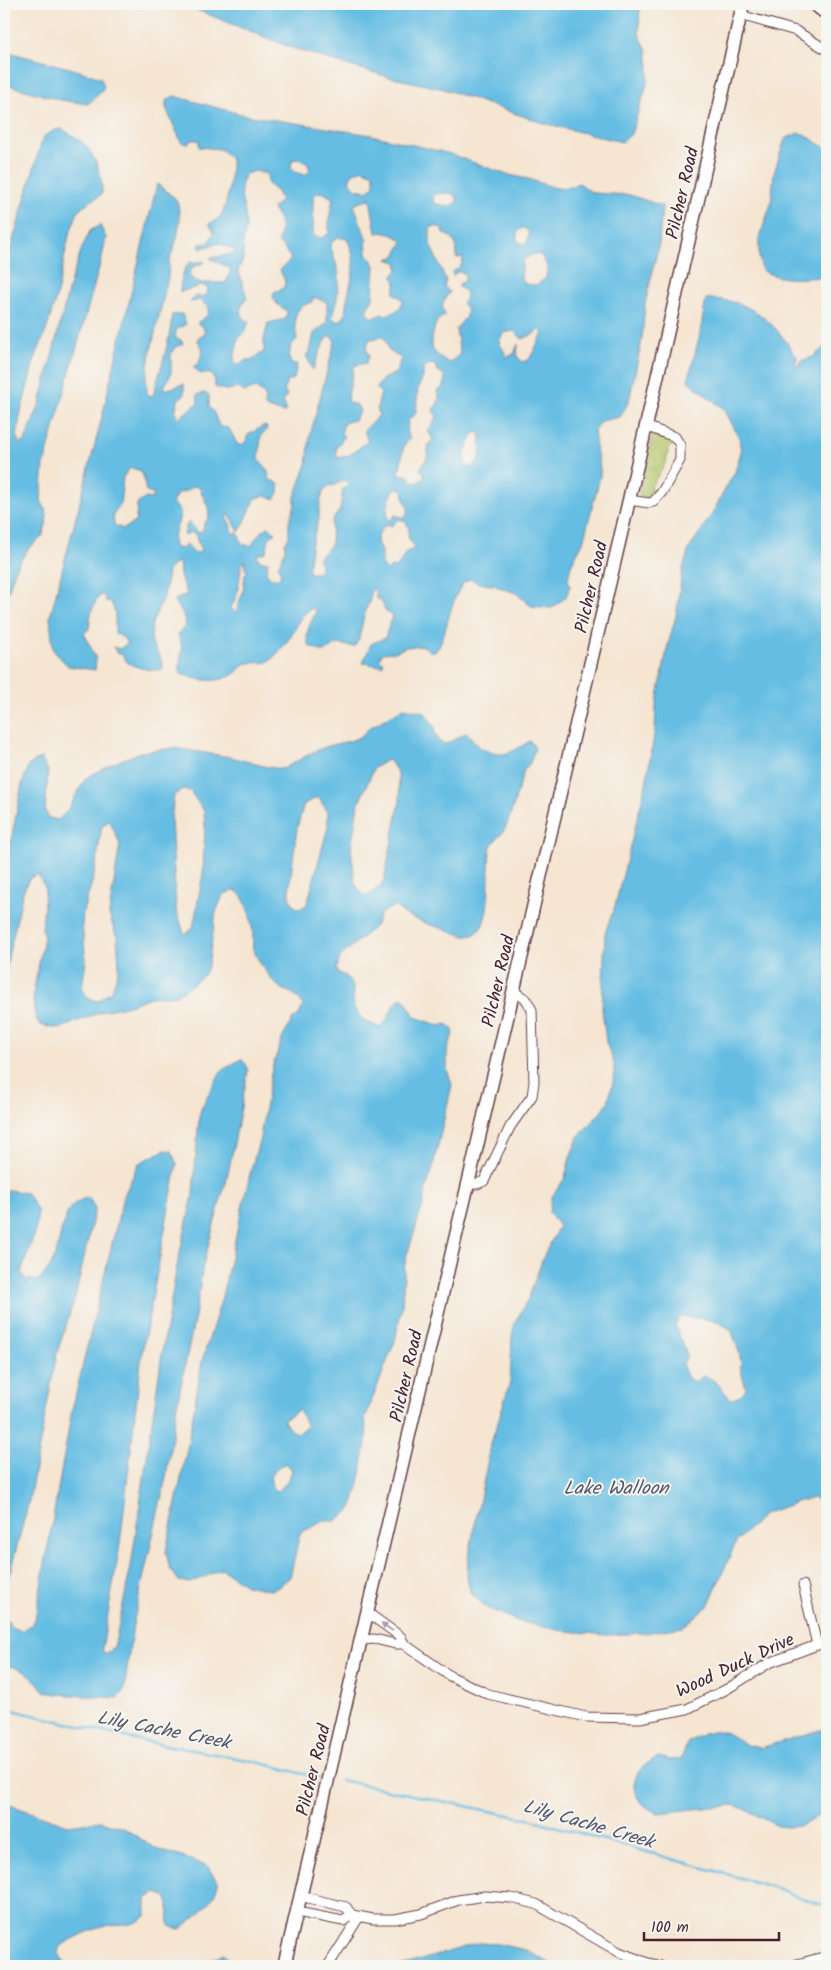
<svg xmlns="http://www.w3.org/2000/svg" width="831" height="1970" font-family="Kalam,sans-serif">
<defs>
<pattern id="grass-tufts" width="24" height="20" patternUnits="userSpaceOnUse" patternTransform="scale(1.25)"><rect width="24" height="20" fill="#b3c264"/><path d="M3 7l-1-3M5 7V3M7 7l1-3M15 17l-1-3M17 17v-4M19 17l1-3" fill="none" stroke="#9ba657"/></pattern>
</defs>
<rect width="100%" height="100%" fill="#f6f6f2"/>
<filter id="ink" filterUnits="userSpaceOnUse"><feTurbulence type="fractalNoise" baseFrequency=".02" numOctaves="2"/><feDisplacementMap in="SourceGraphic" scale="10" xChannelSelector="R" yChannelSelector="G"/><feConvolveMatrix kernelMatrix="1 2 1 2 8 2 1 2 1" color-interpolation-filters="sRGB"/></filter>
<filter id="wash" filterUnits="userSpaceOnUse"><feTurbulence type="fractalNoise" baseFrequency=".0096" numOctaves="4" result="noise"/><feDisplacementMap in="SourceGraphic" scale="20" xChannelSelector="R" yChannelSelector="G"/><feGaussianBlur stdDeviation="1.12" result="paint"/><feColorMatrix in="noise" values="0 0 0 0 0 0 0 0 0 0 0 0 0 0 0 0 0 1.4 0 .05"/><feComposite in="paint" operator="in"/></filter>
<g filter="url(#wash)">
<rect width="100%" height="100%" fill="#f5e5d1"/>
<!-- grass -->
<path fill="url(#grass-tufts)" stroke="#7e7048" d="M 655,434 L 668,436 L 676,444 L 668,448 C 669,463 657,476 650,488 L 657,493 L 650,498 L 643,499 L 639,494 L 652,436 Z"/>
<!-- water -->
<g fill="#65bde3" stroke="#586e87" fill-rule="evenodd">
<polygon points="182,4 640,4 639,34 647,50 649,67 648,81 631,134 622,142 543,123 444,89 389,77 336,62 287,46"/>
<polygon points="4,51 73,69 101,78 104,87 101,92 88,104 60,100 4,84"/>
<path d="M 174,96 L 244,115 L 371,135 L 447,153 L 505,174 L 528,179 L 556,188 L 567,188 L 579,183 L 593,193 L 630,195 L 662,206 L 659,243 L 645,304 L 642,339 L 629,401 L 620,417 L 601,421 L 594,431 L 596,449 L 600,468 L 600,477 L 583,542 L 571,565 L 568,579 L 570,586 L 566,597 L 552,608 L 531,606 L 516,593 L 496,586 L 479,583 L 470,579 C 451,586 449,632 436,651 L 429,651 L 424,646 L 406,647 L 395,652 L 382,653 L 379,659 L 383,662 L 383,666 L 363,663 L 371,644 L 385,638 L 392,616 L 385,611 L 382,601 L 376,598 L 376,592 L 373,589 L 370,593 L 370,600 L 365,611 L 359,639 L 354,647 L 338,644 L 324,652 L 309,646 C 304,633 310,624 316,612 L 313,608 C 297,617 301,620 292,634 C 287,642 280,651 273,658 C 265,666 258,661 248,663 C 241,665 240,670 234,674 C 218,684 195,681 179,672 L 182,648 L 178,633 L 186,626 L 183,614 L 174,602 L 175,600 L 187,594 L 180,576 L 179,560 L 168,571 L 164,596 L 152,623 L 151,642 L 161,659 L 163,669 C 155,672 133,668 126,661 C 124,659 124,656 122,654 L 118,654 L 113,647 L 119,649 L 127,644 L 124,638 L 115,633 L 115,613 L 111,602 L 105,601 L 105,596 L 100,595 C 92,606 90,615 89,629 L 84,633 L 96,659 L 95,670 L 68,666 L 53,650 L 50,617 L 99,429 L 157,184 L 175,198 L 178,204 L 180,219 L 177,238 L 169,261 L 168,278 L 150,354 L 146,379 L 147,394 L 153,396 C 160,370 170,343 172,315 L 182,314 L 186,324 L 176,330 L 175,338 L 181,340 L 183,344 L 175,347 L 171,354 L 171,374 L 164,387 L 165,390 L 184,384 L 184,395 L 179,398 L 175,411 L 179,418 L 198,403 L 197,395 L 204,393 L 209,395 L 209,407 C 216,413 215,419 220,427 L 229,428 L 237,444 L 241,445 L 245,443 L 248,435 L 263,426 L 267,427 L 266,431 L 261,435 L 259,459 L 268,471 L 269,479 L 279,484 L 279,493 L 275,499 L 266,496 L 256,498 C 249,510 246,522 239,532 L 231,517 L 228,515 L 227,517 L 234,534 L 238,533 L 242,544 L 251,546 L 259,534 L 268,527 L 276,532 L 269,538 L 266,552 L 257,555 L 259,560 L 268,562 L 266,572 L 271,578 L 279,578 L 281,574 L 278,566 L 285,551 L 285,543 L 289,537 L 289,522 L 295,505 L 295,497 L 307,464 L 310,436 L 335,341 L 332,337 L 329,336 C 321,348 317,357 313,370 L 306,355 L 310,352 L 314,333 L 327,323 L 327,302 L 313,297 L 312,302 C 290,308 295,323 297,340 L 291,345 L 289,358 L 291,364 L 297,364 L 294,379 L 287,381 L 284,390 L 287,395 L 283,400 L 286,409 L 284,413 L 265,407 L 265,395 L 256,388 L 244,392 L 239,388 L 226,390 L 215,387 L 215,380 L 211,374 L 199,373 L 193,367 L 199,363 L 203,349 L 197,339 L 205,334 L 203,327 L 197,323 L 208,315 L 209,308 L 200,300 L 190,302 L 196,296 L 202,297 L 207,295 L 208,288 L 201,285 C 195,289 187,289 180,292 C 181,280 182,270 190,262 L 205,262 L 192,268 L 189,274 L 192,279 L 202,283 L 226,283 L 231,269 L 210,258 L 232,254 L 237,251 L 218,243 L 200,249 L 200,244 L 209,243 L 214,232 L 209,224 C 212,222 217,220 219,218 C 228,209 232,171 231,159 L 220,149 L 199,147 L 199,140 L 191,140 L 188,144 L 181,142 L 166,108 L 166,101 ZM 298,159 L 307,162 L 310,170 L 305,175 L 295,172 L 291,168 L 292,160 ZM 362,169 L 374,174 L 374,186 L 367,191 L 356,189 L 349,181 L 352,174 ZM 255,171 L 267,174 L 268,184 L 277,192 L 281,199 L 273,209 C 281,220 282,230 278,243 L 284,248 L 291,259 L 280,270 L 285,281 L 284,288 L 274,292 L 273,297 L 277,304 L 287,311 L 286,319 L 268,323 L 264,339 L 264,351 L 253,360 L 246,360 L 239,365 L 234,363 C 234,353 238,347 238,338 L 242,336 L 249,322 L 242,316 L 241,307 L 247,298 L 238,269 C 246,257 242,256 243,243 C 243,238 246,233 246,228 C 247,206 235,196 245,174 ZM 320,192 L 326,194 L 333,199 L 329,219 L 329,234 L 321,238 L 313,236 C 314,224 311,203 315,194 ZM 440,193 L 450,193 L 456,196 L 457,203 L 447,207 L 442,205 L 433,203 L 434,195 ZM 370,198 L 376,233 C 386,231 396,235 403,242 L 394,257 L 387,259 L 397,262 L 398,270 L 392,277 L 396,281 L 394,293 L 403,300 C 401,310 394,313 385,315 L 382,314 L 373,318 L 366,313 L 369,304 L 373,299 L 375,265 L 367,254 L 366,238 L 354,205 ZM 434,226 L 442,228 L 443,234 C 454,236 459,247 456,258 L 463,257 C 463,265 460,268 452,272 L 453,276 L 457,272 L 462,272 L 465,275 L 465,281 L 459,284 L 459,287 L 466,292 L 465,301 L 462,303 L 467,309 L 466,317 L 456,329 L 460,354 L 449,363 C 445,360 436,355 433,350 C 430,345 434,324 438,320 C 440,318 443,317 445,316 C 440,305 443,301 450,292 L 444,287 L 446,280 L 430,244 L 430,228 ZM 522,228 L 525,228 L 529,233 L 527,244 L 518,242 C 516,235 516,232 522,228 ZM 338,237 L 347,239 C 362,269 346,286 345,316 L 338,322 L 332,318 C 336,305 341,283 338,271 C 336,261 331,253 331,243 ZM 533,254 L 541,255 L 547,266 L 546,278 L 537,285 L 525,284 L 521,277 L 523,260 ZM 539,329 L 543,333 L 529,360 L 522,362 L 517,356 L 518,344 L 514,354 L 507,357 L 499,342 L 503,333 L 514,331 L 522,339 L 534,334 ZM 384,337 L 389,351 L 401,358 L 396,373 L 383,379 L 376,388 L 381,393 L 377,408 L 379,415 L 364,431 L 368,441 L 350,455 L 337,458 L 336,448 L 344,437 L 341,433 L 344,423 L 354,420 L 360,411 L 357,405 L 347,402 L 354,366 L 366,363 L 369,356 L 366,347 L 370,339 ZM 429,364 L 436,365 L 436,369 L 445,376 L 444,387 L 436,392 L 439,394 L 438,403 L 433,410 L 437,417 L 428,431 L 433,439 L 429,444 L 427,458 L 420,469 L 424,473 L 424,478 L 417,483 L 410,480 L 409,476 L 399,474 L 404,445 L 410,439 L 407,433 L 408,421 L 416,413 L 418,388 L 423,377 L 423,370 ZM 478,432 L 481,435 L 480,458 L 472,468 L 465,465 L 465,452 L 474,433 ZM 130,468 C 146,470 143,478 146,492 L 153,494 L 153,499 L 146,498 L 137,504 L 136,521 L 124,529 L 114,525 L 113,514 L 120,505 L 123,477 ZM 345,480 L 349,483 L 343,489 L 340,510 L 332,521 L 331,545 L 319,557 L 320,570 L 311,574 L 308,570 L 312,542 L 319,519 L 319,509 L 323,491 L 330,485 L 332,486 ZM 194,486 L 199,487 L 208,507 L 209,517 L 204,524 L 203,530 L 199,533 L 189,522 L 187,524 L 184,535 L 187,535 L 190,532 L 195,534 L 201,551 L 199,553 L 193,552 L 187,544 L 181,549 L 174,547 L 173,539 L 181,513 L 176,506 L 172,503 L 177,494 L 188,490 ZM 399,488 L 403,490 L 405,502 L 408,505 L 408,511 L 404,518 L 395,515 L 391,520 L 388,519 C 386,508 389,498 395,489 ZM 398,519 L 406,521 L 409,530 L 408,537 L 414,546 L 412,550 L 406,552 L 397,568 L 391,567 L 387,571 C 380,565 383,560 381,552 C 381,550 379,547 378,545 C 375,537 381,529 387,524 L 392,526 ZM 245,561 L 245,569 L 247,570 L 247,573 L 245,574 L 243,591 L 236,612 L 232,610 L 231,607 C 237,601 241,573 241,564 Z"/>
<path d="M 62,129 C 68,133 76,137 82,142 C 96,155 103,177 102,194 L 79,209 L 69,235 L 57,294 L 47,328 L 34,361 L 20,416 L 17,438 L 20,444 L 25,441 L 40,404 L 71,280 L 82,248 L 90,231 L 100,225 L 106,238 L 102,257 L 44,464 L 41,500 L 47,514 L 46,525 L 42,537 L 28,549 L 16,567 L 4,605 L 4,272 L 43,137 L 55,130 Z"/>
<path d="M 798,133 L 804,134 L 827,149 L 827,279 L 823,277 C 802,278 781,282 762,270 L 759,257 L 759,239 L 771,204 L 774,173 L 785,139 Z"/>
<path d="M 706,299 C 739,299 760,310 781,335 C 787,342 791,350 797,357 L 795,366 L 798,367 L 800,361 L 813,357 L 827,345 L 827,1508 L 814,1498 L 799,1501 L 764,1514 L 736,1542 L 708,1606 L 683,1627 L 645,1633 L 606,1635 L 557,1630 L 518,1621 L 487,1608 L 470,1592 L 467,1577 L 468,1559 L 491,1444 L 510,1383 L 512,1337 L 515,1323 L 529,1297 L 543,1258 L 559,1226 L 549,1213 L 551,1198 L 565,1178 L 570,1157 L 579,1136 L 602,1111 L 608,1102 L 614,1078 L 614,1063 L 606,1042 L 602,1009 L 605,933 L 615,906 L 646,784 L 655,730 L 656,706 L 668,645 L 676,616 L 682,572 L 689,549 L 712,514 L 727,486 L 735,472 L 741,452 L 739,438 L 725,410 L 688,381 L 699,338 ZM 682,1316 L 716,1321 L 731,1329 L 740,1355 L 741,1371 L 746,1388 L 743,1393 L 734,1399 L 730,1399 C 722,1388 717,1381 704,1375 L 695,1382 L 687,1377 L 683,1366 L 687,1354 L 675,1325 Z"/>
<path d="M 404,708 L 424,712 L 435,727 L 434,731 L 440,743 L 446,744 L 466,733 C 472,737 474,743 480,747 C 502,761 511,752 530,741 L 535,748 L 530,763 L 524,770 C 517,790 513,814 503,832 C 499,837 493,841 491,847 C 485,864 498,939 465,936 L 422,922 L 408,916 L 394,906 L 381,913 L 375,926 L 340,957 L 336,969 L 338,973 L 346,976 L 353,987 L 353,1006 L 357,1012 L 363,1020 L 380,1028 C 393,1017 388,1006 403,997 L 415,1017 L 441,1026 L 445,1024 L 449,1025 L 454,1031 L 447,1052 L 447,1069 L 452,1085 L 432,1171 L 426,1188 L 423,1205 L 405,1261 L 402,1306 L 395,1341 L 365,1418 L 367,1436 L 359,1484 L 351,1510 L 335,1521 L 324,1521 L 300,1533 L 290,1577 L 277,1588 L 270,1590 L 246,1585 L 222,1569 L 190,1583 L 179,1581 L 170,1569 L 166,1552 L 188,1444 L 202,1361 L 221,1301 L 250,1174 L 260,1138 L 272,1068 L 282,1039 L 293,1019 L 299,1015 L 303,1006 C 294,989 289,995 277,985 C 270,979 256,958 253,949 C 252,946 253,942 253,938 C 253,925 247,894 234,890 L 223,895 L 216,912 L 208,967 L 203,976 L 187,988 L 176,995 L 150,997 L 129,1005 L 103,1011 L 59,1029 L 40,1025 C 26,1006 38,974 41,952 C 43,944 45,936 42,929 L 45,887 L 37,874 L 29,879 L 23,892 L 9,953 L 4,987 L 4,877 L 22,784 L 29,765 L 41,758 L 48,771 L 45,811 L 49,818 L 58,820 L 67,811 L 86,778 L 112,764 L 141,752 L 173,748 L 231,757 L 267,767 L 283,769 L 315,751 L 331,745 L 350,741 L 360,737 L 369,728 ZM 387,760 L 391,762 L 398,774 L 400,801 L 384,880 L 380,886 L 368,896 L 362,894 L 355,883 L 351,848 L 358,805 L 374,768 ZM 184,789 L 190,791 L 204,811 L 205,826 L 203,874 L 193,928 L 186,934 L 184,933 L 176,909 L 171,820 L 174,795 ZM 318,797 L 328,812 L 328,827 L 309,897 L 307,904 L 300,909 L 295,907 L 289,897 L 289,891 L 297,828 L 304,804 ZM 110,821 L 120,844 L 109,914 L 117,938 L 119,963 L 118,972 L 112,990 L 98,1001 L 89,999 L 82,988 L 86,960 L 82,925 L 83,911 L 94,876 L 102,825 ZM 299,1410 L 307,1426 L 298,1433 L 290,1430 L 284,1421 L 285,1418 ZM 286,1463 L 292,1470 C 289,1480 286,1485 277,1491 L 274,1490 C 266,1477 275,1469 286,1463 Z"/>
<path d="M 241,1059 L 246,1064 L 248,1071 L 229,1169 L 203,1265 L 195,1316 L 175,1415 L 166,1477 L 133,1624 L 124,1692 L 117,1698 L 56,1694 L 44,1691 L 36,1681 L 25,1672 L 14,1667 L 4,1666 L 4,1193 L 9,1190 L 27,1193 L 38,1212 L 35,1233 L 21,1272 L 25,1279 L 36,1281 C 62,1266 56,1229 71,1207 C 75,1202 83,1199 88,1197 L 95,1208 L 76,1294 L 57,1353 L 28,1505 L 6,1587 L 5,1616 L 11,1627 L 21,1631 L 31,1625 L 35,1620 L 72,1410 L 123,1198 L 139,1163 L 165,1150 L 171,1151 L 177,1164 L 142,1353 L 120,1544 L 102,1649 L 105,1654 L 114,1648 L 131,1566 L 164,1340 L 178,1261 L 193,1195 L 199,1117 L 201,1109 L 221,1071 Z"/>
<path d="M 827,1728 L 827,1805 C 817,1821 795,1832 776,1825 C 761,1819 748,1808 732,1805 L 658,1813 C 637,1805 624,1785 644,1766 C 648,1763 653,1760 658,1757 L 670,1760 L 681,1759 L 688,1742 L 704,1734 L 718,1731 L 727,1733 L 747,1745 L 760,1748 Z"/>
<path d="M 4,1803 L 68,1825 L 100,1821 L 124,1828 L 156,1849 L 195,1861 L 208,1867 L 218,1883 C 215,1902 195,1918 180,1929 L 171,1927 C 163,1915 179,1899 156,1893 L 146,1899 L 146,1916 C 132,1929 122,1922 106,1926 C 89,1930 74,1938 59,1947 L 59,1954 L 67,1966 L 12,1966 L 4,1950 Z"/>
<polygon points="478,1943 497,1944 526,1950 555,1966 401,1966"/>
<polygon points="224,1953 230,1962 230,1966 199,1966"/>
</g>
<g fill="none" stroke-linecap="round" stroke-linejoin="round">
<!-- stream -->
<g stroke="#65bde3" stroke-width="2.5">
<polyline points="4,1708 138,1740 253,1761 319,1778"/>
<polyline points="340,1780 533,1820 776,1888 815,1903 827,1905"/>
</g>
</g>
</g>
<g filter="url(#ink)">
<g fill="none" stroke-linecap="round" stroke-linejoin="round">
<!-- street casing -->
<g stroke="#643d44" stroke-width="11">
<g id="street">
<polyline points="740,15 796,31 827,50"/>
<polyline points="629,500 649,503 653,502 662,492 680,460 680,445 675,437 645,426"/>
<polyline points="469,1184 477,1184 484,1181 510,1127 532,1096 534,1082 532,1010 526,999 514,992"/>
<polyline points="803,1585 817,1645"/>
<polyline points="368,1613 401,1637 404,1644 450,1676 488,1694 586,1717 640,1718 687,1709 727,1689 769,1663 817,1645 827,1643"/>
<polyline points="362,1640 375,1639 395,1644 404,1644"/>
<polyline points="300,1896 346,1907 352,1915 373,1919 395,1919 421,1914 458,1900 485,1896 511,1898 536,1904 619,1952 645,1962 661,1966"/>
<polyline points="297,1912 343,1921 352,1915"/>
<polyline points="328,1966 359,1917"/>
<polyline points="790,1966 827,1956"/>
</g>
</g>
<!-- secondary casing -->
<g stroke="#643d44" stroke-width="15">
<g id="secondary">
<polyline points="814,4 827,14"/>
<polyline points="284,1966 629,500 743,4"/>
</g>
</g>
<!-- street -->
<use href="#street" stroke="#fff" stroke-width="9"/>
<!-- secondary -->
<use href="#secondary" stroke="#fff" stroke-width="12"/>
</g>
<!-- one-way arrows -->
<defs><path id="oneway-solid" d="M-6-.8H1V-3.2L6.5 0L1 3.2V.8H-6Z" transform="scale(1.25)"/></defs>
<use fill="#ae9aa0" href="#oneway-solid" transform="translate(387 1627) rotate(-145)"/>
</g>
<g text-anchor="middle" stroke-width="4" stroke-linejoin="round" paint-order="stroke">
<!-- street labels -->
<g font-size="18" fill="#4a1f2b" stroke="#f6f6f2">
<text transform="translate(682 193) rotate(-77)" y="6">Pilcher Road</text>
<text transform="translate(591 587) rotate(-77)" y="6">Pilcher Road</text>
<text transform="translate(498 981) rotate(-77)" y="6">Pilcher Road</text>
<text transform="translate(406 1376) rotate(-77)" y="6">Pilcher Road</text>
<text transform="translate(735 1665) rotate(-25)" y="6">Wood Duck Drive</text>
<text transform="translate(313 1770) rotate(-76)" y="6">Pilcher Road</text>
</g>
<!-- water labels -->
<g font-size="19" font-style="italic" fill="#53566b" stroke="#f6f6f2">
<text x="616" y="1494">Lake Walloon</text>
<text transform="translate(164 1729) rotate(11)" y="7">Lily Cache Creek</text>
<text transform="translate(589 1823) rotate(16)" y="7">Lily Cache Creek</text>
</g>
</g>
<!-- margin -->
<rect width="831" height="1970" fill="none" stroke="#f6f6f2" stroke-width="20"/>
<!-- scale -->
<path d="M644 1932v8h135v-8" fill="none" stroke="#4a1f2b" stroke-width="2.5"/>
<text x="651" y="1932" font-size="15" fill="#4a1f2b" stroke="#f6f6f2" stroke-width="4" paint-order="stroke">100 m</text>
</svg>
